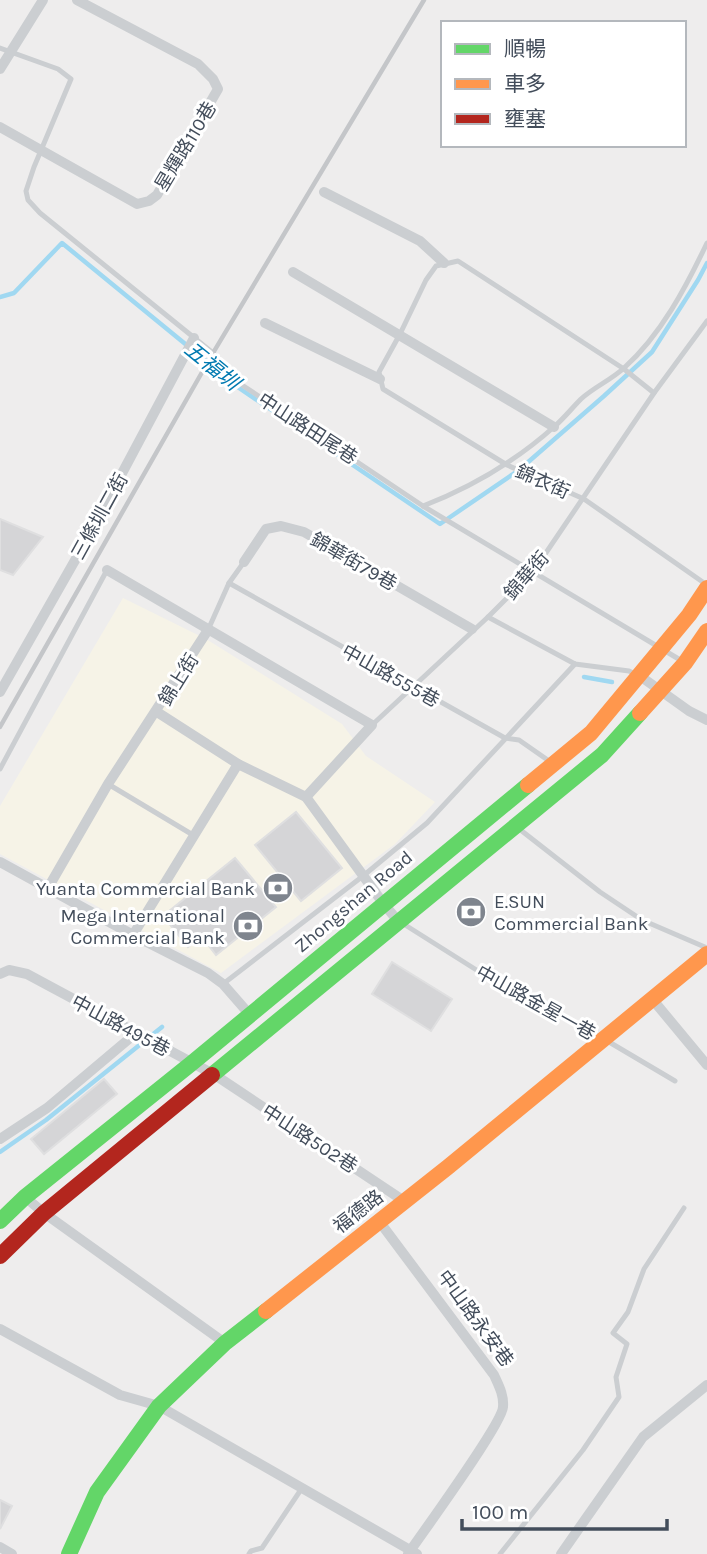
<svg xmlns="http://www.w3.org/2000/svg" width="707" height="1554" font-family="Karla,'Noto Sans TC',sans-serif">
<rect width="100%" height="100%" fill="#eeeded"/>
<!-- commercial -->
<polygon fill="#f6f3e7" points="123,598 206,639 342,724 366,756 435,802 395,844 221,973 0,854 0,806"/>
<g fill="none" stroke-linecap="round" stroke-linejoin="round">
<!-- stream -->
<g stroke="#a0d8f1" stroke-width="4.5">
<polyline points="0,297 14,293 62,243 239,388 440,524 519,470 604,396 652,352 698,280 707,263"/>
<polyline points="584,677 612,682"/>
<polyline points="0,1152 46,1120 162,1027"/>
</g>
</g>
<!-- building -->
<g fill="#d5d5d7" stroke="#dfdfe0" stroke-width="2">
<polygon points="0,519 43,537 13,575 0,570"/>
<polygon points="296,812 342,868 301,901 255,845"/>
<polygon points="235,858 276,907 216,955 201,936 188,947 163,916"/>
<polygon points="392,962 452,999 431,1031 372,994"/>
<polygon points="104,1079 117,1094 44,1154 31,1139"/>
<polygon points="0,1500 12,1506 0,1529"/>
</g>
<g fill="none" stroke-linecap="round" stroke-linejoin="round">
<!-- lane -->
<g stroke="#cbced1" stroke-width="5">
<polyline points="0,48 58,69 71,79 34,167 26,191 28,200 40,213 213,353 242,385 423,506 682,661"/>
<polyline points="654,393 624,369 458,261 436,266 426,280 400,334 379,372 383,389 507,465 584,499 707,585"/>
<path d="M 423,506 C 472,487 516,461 555,426 C 564,418 572,408 581,399 C 594,387 611,380 624,368 C 661,335 686,287 707,243"/>
<polyline points="229,583 505,738 519,740 552,763"/>
<polyline points="488,617 575,664 629,671 637,675"/>
<polyline points="208,630 229,583 244,562"/>
<polyline points="372,725 488,617 533,572 654,393 707,321"/>
<polyline points="0,769 107,570"/>
<polyline points="108,784 193,835"/>
<polyline points="518,828 600,892 642,920 707,948"/>
<polyline points="402,923 505,988 604,1039 675,1081"/>
<polyline points="223,984 363,876 427,823 575,664"/>
<polyline points="249,1554 251,1551 262,1548 302,1488"/>
<polyline points="500,1554 583,1450 619,1397 616,1377 627,1344 613,1333 628,1312 644,1269 684,1208"/>
</g>
<!-- street -->
<g stroke="#cbced1" stroke-width="10">
<polyline points="0,69 43,0"/>
<polyline points="0,127 137,204 149,201 157,195 218,89 213,79 198,64 77,0"/>
<polyline points="324,192 420,241 444,263"/>
<polyline points="293,272 554,427"/>
<polyline points="265,323 380,379"/>
<polyline points="244,562 266,529 281,526 304,532 472,629"/>
<polyline points="107,570 372,725 306,797"/>
<polyline points="640,676 689,711 707,720"/>
<polyline points="0,692 86,541 194,338"/>
<polyline points="157,712 238,764 306,797 383,903 398,921"/>
<polyline points="0,862 133,935 208,973 223,984 250,1015"/>
<polyline points="48,888 108,784 208,630"/>
<polyline points="133,935 238,764"/>
<polyline points="0,974 9,970 27,974 215,1075 404,1201"/>
<polyline points="653,1000 707,1065"/>
<polyline points="0,1139 47,1108 136,1033"/>
<polyline points="25,1197 44,1213 225,1343"/>
<path d="M 379,1221 L 494,1375 C 499,1386 504,1395 503,1407 C 502,1424 423,1532 408,1554"/>
<polyline points="0,1329 120,1395 159,1406 417,1554"/>
<polyline points="0,1547 12,1554"/>
<polyline points="561,1554 643,1437 707,1385"/>
</g>
<!-- fast -->
<g stroke="#63d668" stroke-width="16">
<polyline points="212,1075 602,755 640,713"/>
<polyline points="0,1221 25,1197 192,1063 528,785"/>
<polyline points="69,1554 97,1492 159,1406 225,1343 266,1311"/>
</g>
<!-- slow -->
<g stroke="#ff974d" stroke-width="16">
<polyline points="640,713 685,663 707,631"/>
<polyline points="528,785 591,733 689,615 707,588"/>
<polyline points="266,1311 448,1167 707,954"/>
</g>
<!-- jam -->
<polyline stroke="#b3261e" stroke-width="16" points="0,1256 44,1213 212,1075"/>
<!-- rail -->
<polyline stroke="#c4c6c9" stroke-width="4.5" points="0,727 213,353 424,0"/>
</g>
<!-- icons -->
<defs>
<g id="bank-disc" transform="scale(1.575)"><circle r="9.5" fill="#7f858e" stroke="#fff"/><path d="M-6-4H6V4H-6ZM0-2.3a2.3 2.3 0 1 0 0 4.6a2.3 2.3 0 1 0 0-4.6Z" fill="#fff"/></g>
</defs>
<g fill-rule="evenodd">
<use href="#bank-disc" x="278" y="888"/>
<use href="#bank-disc" x="471" y="912"/>
<use href="#bank-disc" x="248" y="926"/>
</g>
<g text-anchor="middle" stroke-width="6" stroke-linejoin="round" paint-order="stroke">
<!-- street labels -->
<g font-size="19" fill="#434d5b" stroke="#fff">
<text transform="translate(185 146) rotate(-59)" y="7">星輝路110巷</text>
<text transform="translate(308 428) rotate(33)" y="7">中山路田尾巷</text>
<text transform="translate(543 481) rotate(24)" y="7">錦衣街</text>
<text transform="translate(99 516) rotate(-61)" y="7">三條圳二街</text>
<text transform="translate(354 561) rotate(30)" y="7">錦華街79巷</text>
<text transform="translate(526 575) rotate(-49)" y="7">錦華街</text>
<text transform="translate(391 675) rotate(29)" y="7">中山路555巷</text>
<text transform="translate(178 679) rotate(-58)" y="7">錦上街</text>
<text transform="translate(353 901) rotate(-40)" y="7">Zhongshan Road</text>
<text transform="translate(536 1002) rotate(29)" y="7">中山路金星一巷</text>
<text transform="translate(121 1025) rotate(28)" y="7">中山路495巷</text>
<text transform="translate(310 1138) rotate(33)" y="7">中山路502巷</text>
<text transform="translate(358 1211) rotate(-38)" y="7">福德路</text>
<text transform="translate(476 1318) rotate(54)" y="7">中山路永安巷</text>
</g>
<!-- poi labels -->
<g font-size="19" fill="#434d5b" stroke="#fff" text-anchor="end">
<text x="255" y="895">Yuanta Commercial Bank</text>
<text x="494" y="908" text-anchor="start">E.SUN<tspan x="494" dy="22">Commercial Bank</tspan></text>
<text x="225" y="922">Mega International<tspan x="225" dy="22">Commercial Bank</tspan></text>
</g>
<!-- water labels -->
<g font-size="21" font-style="italic" fill="#007ab1" stroke="#fff">
<text transform="translate(212 366) rotate(39)" y="7">五福圳</text>
</g>
</g>
<!-- legend -->
<rect x="441" y="21" width="245" height="126" fill="#ffffff" stroke="#b4b8bd" stroke-width="2"/>
<rect x="455" y="44" width="35" height="10" fill="#63d668" stroke="#b4b8bd" stroke-width="2"/>
<text x="504" y="56" font-size="21" fill="#434d5b">順暢</text>
<rect x="455" y="79" width="35" height="10" fill="#ff974d" stroke="#b4b8bd" stroke-width="2"/>
<text x="504" y="91" font-size="21" fill="#434d5b">車多</text>
<rect x="455" y="114" width="35" height="10" fill="#b3261e" stroke="#b4b8bd" stroke-width="2"/>
<text x="504" y="126" font-size="21" fill="#434d5b">壅塞</text>
<!-- scale -->
<path d="M462 1519v10h205v-10" fill="none" stroke="#434d5b" stroke-width="3.5"/>
<text x="472" y="1519" font-size="21" fill="#434d5b" stroke="#ffffff" stroke-width="5" paint-order="stroke">100 m</text>
</svg>
